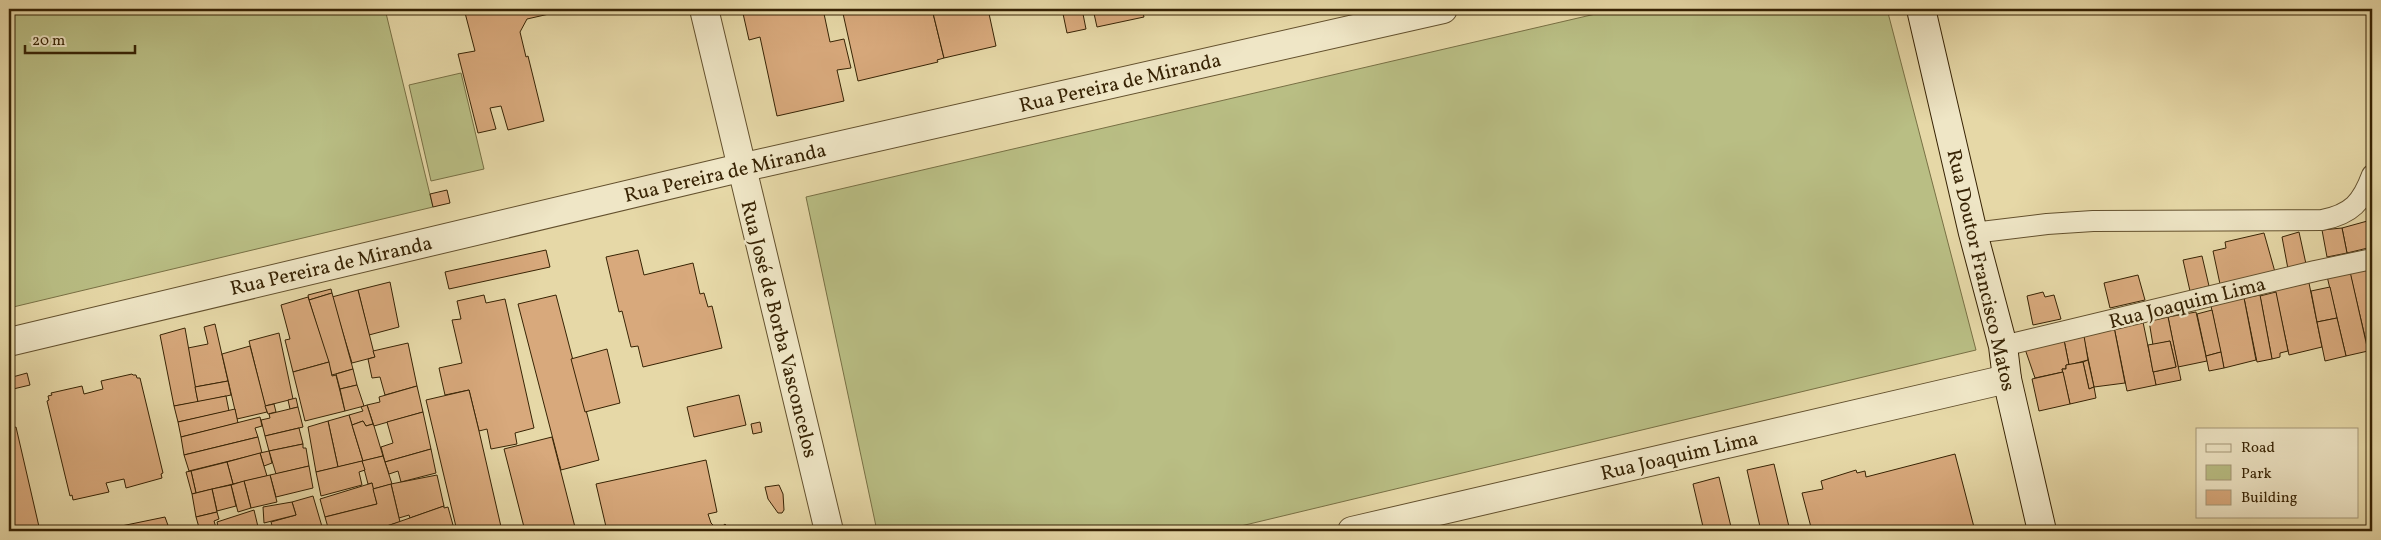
<svg xmlns="http://www.w3.org/2000/svg" width="2381" height="540" font-family="Vollkorn,serif">
<rect width="100%" height="100%" fill="#e6d8a7"/>
<filter id="stains"><feTurbulence type="fractalNoise" baseFrequency=".004" numOctaves="4"/><feColorMatrix values="0 0 0 0 .2 0 0 0 0 .09 0 0 0 0 .02 0 0 0 .5 -.17"/></filter>
<radialGradient id="worn" r=".72"><stop offset=".6" stop-color="#630" stop-opacity="0"/><stop offset="1" stop-color="#630" stop-opacity=".3"/></radialGradient>
<!-- green -->
<g fill="#b9be84" stroke="#787044">
<polygon points="9,9 385,9 433,207 9,308"/>
<polygon points="1617,9 1887,9 1976,350 1220,531 877,531 806,197"/>
<polygon points="461,73 484,169 431,181 409,85"/>
</g>
<!-- building -->
<g fill="#d8a97c" stroke="#372304">
<polygon points="464,9 571,9 527,19 520,32 526,57 528,56 544,121 508,130 501,106 490,108 496,129 478,133 458,54 475,51"/>
<polygon points="742,9 823,9 830,42 844,39 851,68 837,70 844,101 777,116 760,37 749,40"/>
<polygon points="842,9 932,9 944,58 937,60 938,62 858,81"/>
<polygon points="932,9 988,9 996,46 944,58"/>
<polygon points="1062,9 1082,9 1086,29 1067,33"/>
<polygon points="1093,9 1142,9 1144,17 1097,27"/>
<polygon points="447,190 450,203 433,207 430,194"/>
<polygon points="2371,220 2372,247 2347,253 2342,228"/>
<polygon points="2342,228 2347,253 2327,257 2322,230"/>
<polygon points="2299,232 2306,264 2288,269 2282,237"/>
<polygon points="2264,233 2275,272 2220,284 2213,251 2226,248 2225,242"/>
<polygon points="546,250 550,267 449,289 445,272"/>
<polygon points="638,250 644,275 693,263 700,294 704,293 708,307 712,306 722,348 643,367 638,346 631,347 622,311 619,312 606,257"/>
<polygon points="2202,256 2209,286 2190,291 2183,260"/>
<polygon points="2372,265 2372,294 2366,266"/>
<polygon points="2366,266 2372,294 2372,340 2366,341 2349,269"/>
<polygon points="2349,267 2368,351 2346,356 2326,272"/>
<polygon points="2138,275 2145,300 2110,308 2104,283"/>
<polygon points="390,282 399,327 369,335 358,290"/>
<polygon points="2309,283 2322,347 2289,355 2275,290"/>
<polygon points="2330,287 2337,318 2317,322 2311,291"/>
<polygon points="331,289 332,293 309,300 308,295"/>
<polygon points="358,290 375,357 352,363 332,297"/>
<polygon points="2043,292 2045,297 2054,295 2061,319 2033,325 2027,296"/>
<polygon points="2276,292 2288,351 2280,353 2280,357 2272,359 2260,296"/>
<polygon points="332,293 353,369 332,375 309,300"/>
<polygon points="484,295 486,303 505,299 534,428 515,433 517,444 491,449 487,429 479,431 469,390 445,395 439,368 462,363 452,320 461,319 457,301"/>
<polygon points="556,295 599,460 561,470 518,304"/>
<polygon points="2260,295 2272,359 2257,362 2244,298"/>
<polygon points="308,297 329,362 293,372 285,340 290,339 281,305"/>
<polygon points="2244,298 2256,360 2224,368 2211,306"/>
<polygon points="2212,310 2221,352 2206,356 2197,314"/>
<polygon points="2196,312 2207,361 2178,367 2168,317"/>
<polygon points="2168,317 2181,380 2156,385 2153,372 2176,367 2170,341 2153,345 2149,321"/>
<polygon points="2337,318 2346,356 2325,361 2317,322"/>
<polygon points="2143,322 2156,385 2127,391 2114,327"/>
<polygon points="215,324 228,381 195,387 188,348 208,344 204,327"/>
<polygon points="2114,327 2125,383 2094,387 2083,334"/>
<polygon points="185,328 198,402 174,406 160,335"/>
<polygon points="279,333 293,399 265,406 249,341"/>
<polygon points="2084,336 2088,360 2069,365 2064,340"/>
<polygon points="2064,340 2069,365 2066,365 2066,369 2062,369 2063,372 2035,378 2025,349"/>
<polygon points="2170,341 2176,367 2153,372 2148,345"/>
<polygon points="408,343 417,386 385,395 380,377 372,378 368,359 375,357 373,351"/>
<polygon points="250,346 267,412 237,419 222,354"/>
<polygon points="607,349 620,403 585,412 571,359"/>
<polygon points="2221,352 2224,368 2209,371 2206,356"/>
<polygon points="2088,360 2094,387 2089,389 2083,362"/>
<polygon points="329,362 332,376 336,375 345,411 305,421 293,372"/>
<polygon points="2083,362 2089,389 2094,387 2096,398 2070,404 2062,369 2066,369 2066,365"/>
<polygon points="353,369 357,385 340,389 336,374"/>
<polygon points="2063,372 2070,404 2039,411 2032,379"/>
<polygon points="27,373 30,385 9,390 9,378"/>
<polygon points="132,374 133,375 136,375 137,378 140,378 163,473 161,474 162,478 126,488 124,479 106,483 109,492 73,500 72,495 70,496 47,401 49,400 48,396 52,395 51,393 82,386 84,394 103,389 101,381"/>
<polygon points="228,381 231,395 198,402 195,387"/>
<polygon points="357,385 364,406 345,411 340,389"/>
<polygon points="417,386 423,412 374,426 367,405 380,402 379,397"/>
<polygon points="469,390 479,431 502,531 457,531 426,400"/>
<polygon points="739,395 746,425 694,437 687,407"/>
<polygon points="226,396 229,411 178,422 174,406"/>
<polygon points="296,398 298,407 290,409 288,400"/>
<polygon points="274,404 276,412 268,414 265,406"/>
<polygon points="367,405 373,424 366,426 363,421 352,425 349,415 363,411 361,407"/>
<polygon points="298,407 303,427 265,436 261,420 270,418 269,414"/>
<polygon points="235,409 238,423 181,437 178,422"/>
<polygon points="423,412 431,449 385,462 381,447 393,443 387,422"/>
<polygon points="349,415 363,461 338,467 328,421"/>
<polygon points="260,417 262,426 255,428 258,437 184,455 181,437"/>
<polygon points="328,421 338,467 316,472 308,427"/>
<polygon points="363,421 366,426 373,424 374,426 383,456 363,461 352,425"/>
<polygon points="760,422 762,432 753,434 751,424"/>
<polygon points="16,427 40,531 14,531 9,510 9,429"/>
<polygon points="299,428 303,444 269,451 265,436"/>
<polygon points="258,437 262,453 189,471 184,455"/>
<polygon points="552,437 576,531 525,531 504,449"/>
<polygon points="303,444 303,448 306,448 309,466 276,474 269,451"/>
<polygon points="431,449 436,473 401,482 398,471 389,474 385,462"/>
<polygon points="269,451 272,463 264,466 260,453"/>
<polygon points="260,453 267,476 233,484 227,462"/>
<polygon points="1955,454 1975,531 1812,531 1802,493 1823,489 1821,481 1856,470 1857,473 1865,471 1866,477"/>
<polygon points="383,456 392,484 373,489 372,483 368,484 362,461"/>
<polygon points="706,460 717,512 708,514 711,523 718,530 725,524 732,531 702,531 706,526 687,531 607,531 596,484"/>
<polygon points="362,461 365,470 359,472 362,485 321,496 316,472"/>
<polygon points="227,462 233,484 196,493 191,471"/>
<polygon points="1774,464 1790,531 1761,531 1747,470"/>
<polygon points="309,466 313,488 276,497 270,475"/>
<polygon points="191,471 196,493 192,494 186,472"/>
<polygon points="270,475 277,502 251,508 244,481"/>
<polygon points="437,475 444,506 410,518 409,515 399,518 391,484"/>
<polygon points="1719,477 1732,531 1704,531 1693,484"/>
<polygon points="244,481 251,508 238,512 231,485"/>
<polygon points="372,483 377,504 325,517 320,499"/>
<polygon points="391,484 400,522 369,531 329,531 325,517 377,504 373,489"/>
<polygon points="231,485 236,506 217,511 212,489"/>
<polygon points="779,485 783,494 784,510 782,513 778,513 768,499 765,487"/>
<polygon points="212,489 217,512 196,517 192,494"/>
<polygon points="313,496 323,530 265,531 273,529 271,522 296,515 292,502"/>
<polygon points="292,502 296,515 264,523 263,507"/>
<polygon points="444,506 444,508 448,507 453,525 434,531 389,531 387,526"/>
<polygon points="254,510 259,531 219,531 217,522"/>
<polygon points="217,512 219,519 214,521 217,531 200,531 196,517"/>
<polygon points="165,517 170,531 97,531"/>
</g>
<g fill="none" stroke-linecap="round" stroke-linejoin="round">
<!-- lane casing -->
<g stroke="#63502d" stroke-width="22">
<g id="lane">
<path d="M 1973,233 L 2047,224 L 2093,221 L 2322,220 C 2352,214 2362,202 2372,175"/>
<polyline points="2003,346 2315,271 2372,259"/>
</g>
</g>
<!-- street casing -->
<g stroke="#63502d" stroke-width="30">
<g id="street">
<polyline points="704,9 829,531"/>
<polyline points="9,342 740,168 1443,9"/>
<polyline points="1352,531 2007,379"/>
</g>
</g>
<!-- secondary casing -->
<g stroke="#372304" stroke-width="30">
<polyline id="secondary" points="1921,9 1973,233 2003,346 2007,379 2042,531"/>
</g>
<!-- lane -->
<use href="#lane" stroke="#efe6c6" stroke-width="20"/>
<!-- street -->
<use href="#street" stroke="#efe6c6" stroke-width="28"/>
<!-- secondary -->
<use href="#secondary" stroke="#efe6c6" stroke-width="28"/>
</g>
<g text-anchor="middle" stroke-width="4.5" stroke-linejoin="round" paint-order="stroke">
<!-- street labels -->
<g font-size="20" fill="#372304" stroke="#efe6c6">
<text transform="translate(1120 82) rotate(-13)" y="7">Rua Pereira de Miranda</text>
<text transform="translate(725 172) rotate(-13)" y="7">Rua Pereira de Miranda</text>
<text transform="translate(331 265) rotate(-13)" y="7">Rua Pereira de Miranda</text>
<text transform="translate(1982 270) rotate(77)" y="7">Rua Doutor Francisco Matos</text>
<text transform="translate(2187 302) rotate(-14)" y="7">Rua Joaquim Lima</text>
<text transform="translate(780 329) rotate(76)" y="7">Rua José de Borba Vasconcelos</text>
<text transform="translate(1679 455) rotate(-13)" y="7">Rua Joaquim Lima</text>
</g>
</g>
<!-- margin -->
<rect width="2381" height="540" fill="none" stroke="#e6d8a7" stroke-width="30"/>
<rect x="10" y="10" width="2361" height="520" fill="none" stroke="#372304" stroke-width="2.5"/>
<rect x="15" y="15" width="2351" height="510" fill="none" stroke="#372304"/>
<!-- legend -->
<rect x="2196" y="428" width="162" height="90" fill="#efe6c6" stroke="#a59878"/>
<rect x="2206" y="444" width="25" height="8" fill="#efe6c6" stroke="#a59878"/>
<text x="2241" y="452" font-size="15" fill="#372304">Road</text>
<rect x="2206" y="465" width="25" height="15" fill="#b9be84" stroke="#a59878"/>
<text x="2241" y="478" font-size="15" fill="#372304">Park</text>
<rect x="2206" y="490" width="25" height="15" fill="#d8a97c" stroke="#a59878"/>
<text x="2241" y="502" font-size="15" fill="#372304">Building</text>
<!-- scale -->
<path d="M25 45v8h110v-8" fill="none" stroke="#372304" stroke-width="2.5"/>
<text x="32" y="45" font-size="15" fill="#372304" stroke="#efe6c6" stroke-width="4" paint-order="stroke">20 m</text>
<rect width="100%" height="100%" filter="url(#stains)"/>
<rect width="100%" height="100%" fill="url(#worn)"/>
</svg>
